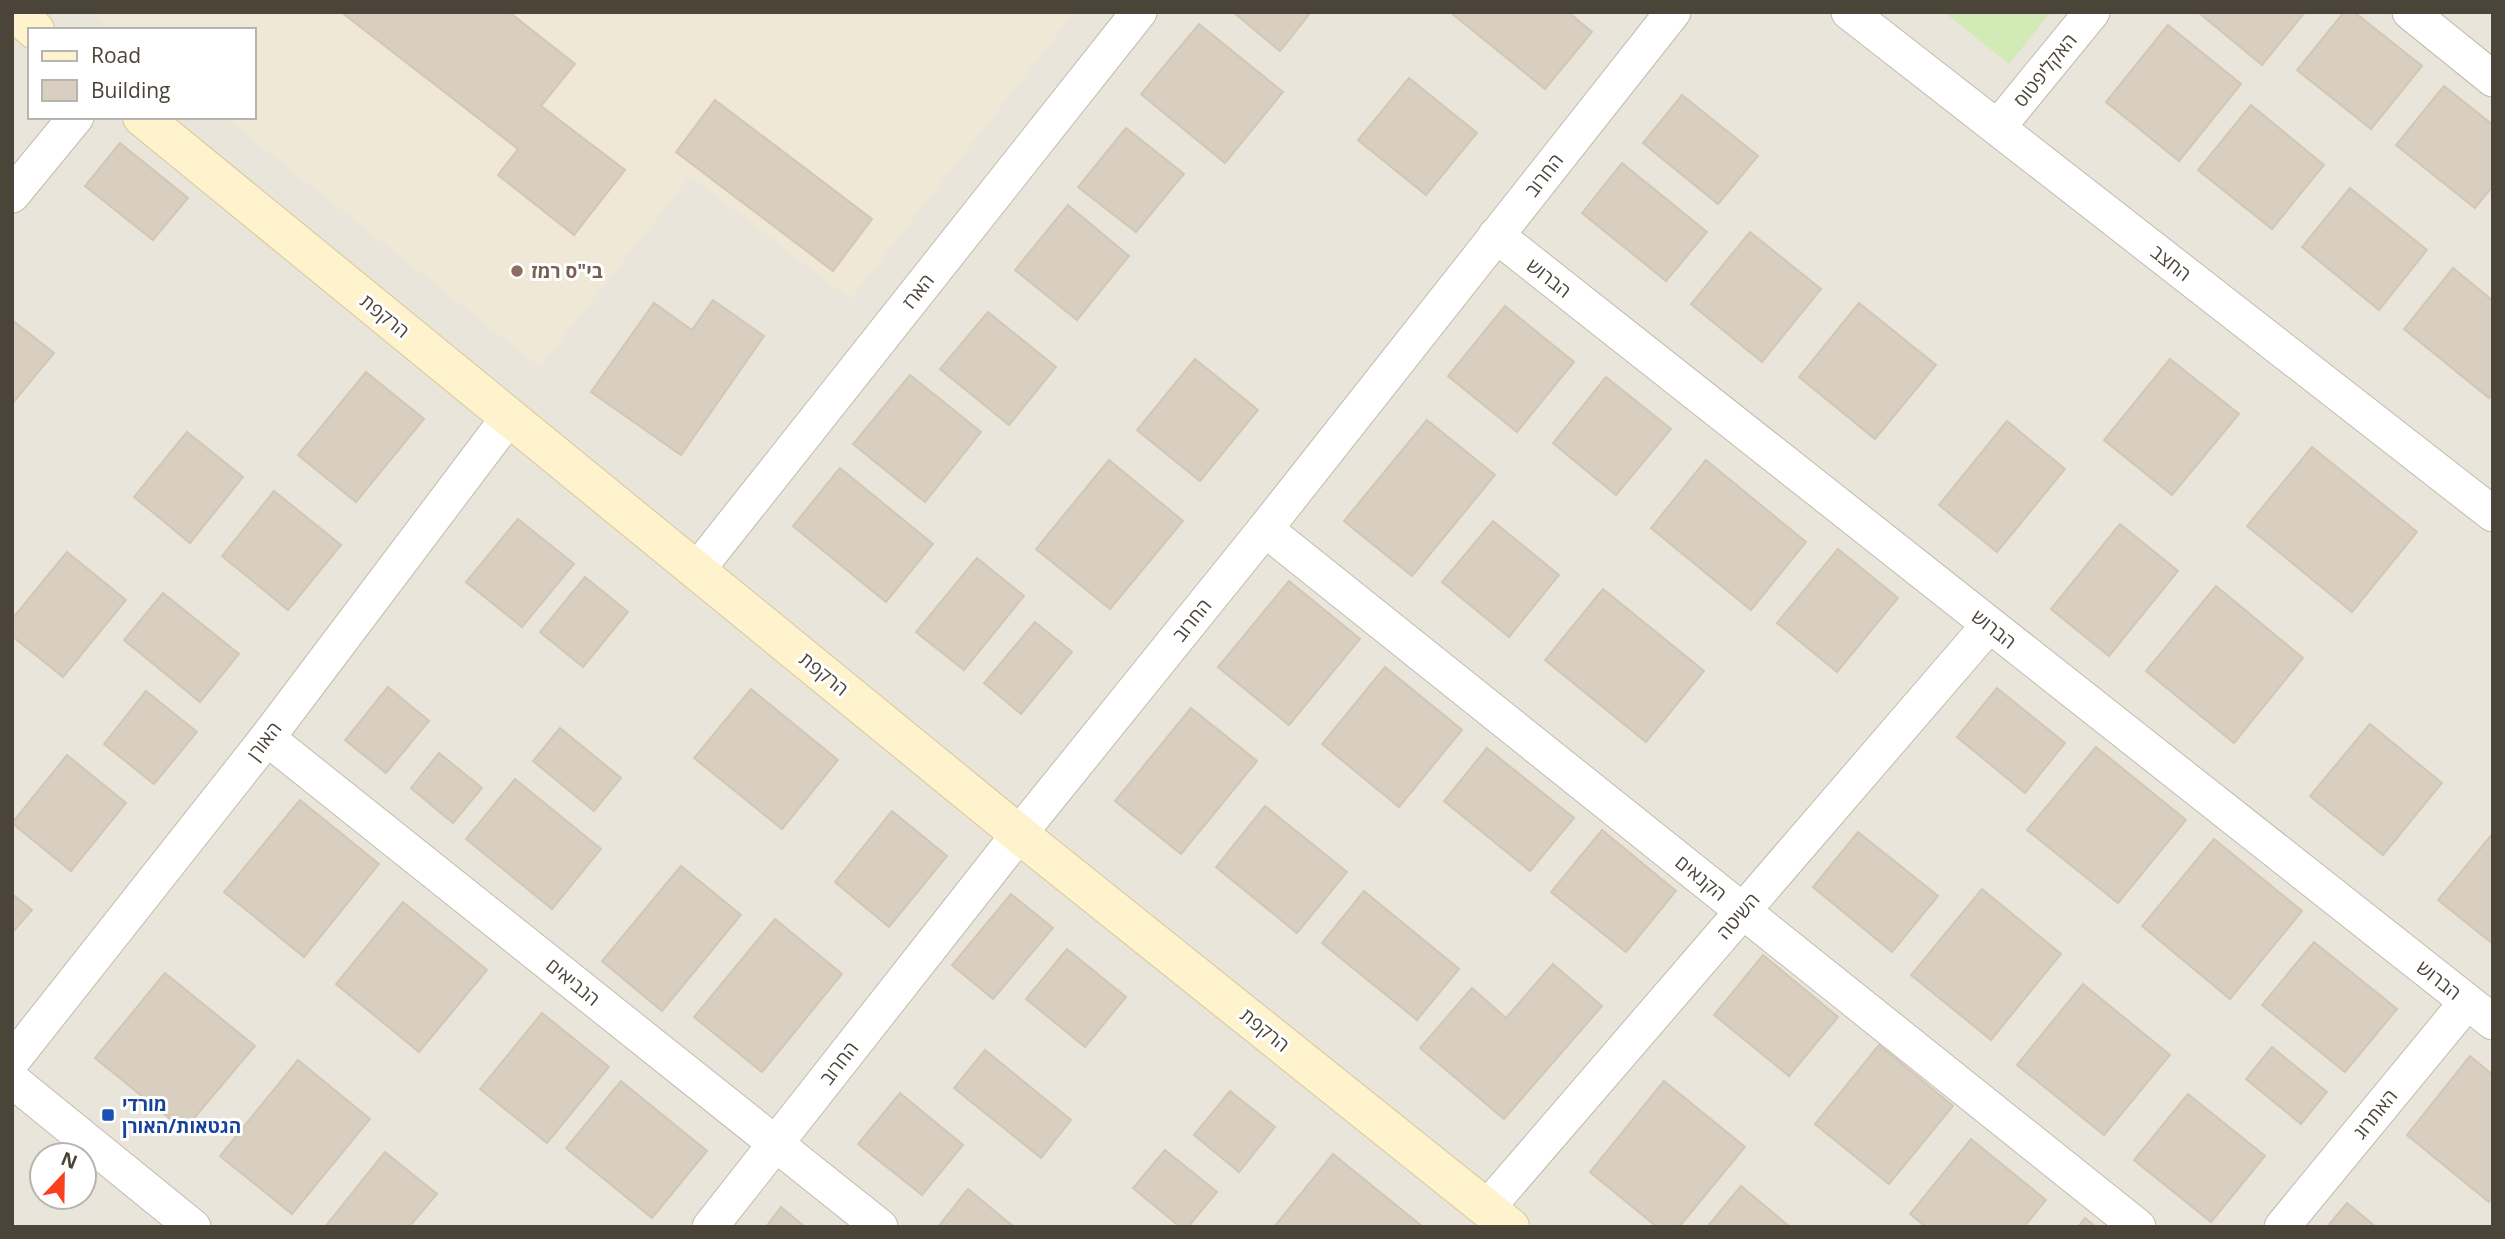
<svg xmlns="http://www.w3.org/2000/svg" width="2505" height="1239" font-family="'Open Sans',Heebo,sans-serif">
<rect width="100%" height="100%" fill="#f6f3ec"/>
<!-- residential -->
<path fill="#eae5da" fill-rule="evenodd" d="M 12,12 L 2493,12 L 2493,1227 L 12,1227 ZM 30,30 L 254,30 L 254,117 L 30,117 ZM 42,1155 L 84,1155 L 84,1197 L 42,1197 Z"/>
<!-- education -->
<polygon fill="#efe8d6" points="90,12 1075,12 850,299 690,176 540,367 224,117 254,117 254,30 112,30"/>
<!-- green -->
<polygon fill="#d2eab5" points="1944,12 2051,12 2009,64"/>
<!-- building -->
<g fill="#d8cfc1" stroke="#d3c7b4" stroke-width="2">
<polygon points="341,12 509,12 575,64 541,106 625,170 574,235 498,175 518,149"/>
<polygon points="1233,12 1311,12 1280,51"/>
<polygon points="1450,12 1568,12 1592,32 1545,89"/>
<polygon points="2198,12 2305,12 2262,65"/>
<polygon points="2344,12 2354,12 2422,66 2371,129 2297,70"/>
<polygon points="1199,24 1283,92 1225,163 1141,94"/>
<polygon points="2168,25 2241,84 2179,161 2106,102"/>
<polygon points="1409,78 1477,133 1426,195 1358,140"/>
<polygon points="2444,86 2493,125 2493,186 2475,208 2396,145"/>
<polygon points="1682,95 1758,156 1718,204 1643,143"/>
<polygon points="715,100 872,219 833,271 676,152"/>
<polygon points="2251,105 2324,165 2272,229 2198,170"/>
<polygon points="1126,128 1184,174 1136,232 1078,187"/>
<polygon points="120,143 188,198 153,240 85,186"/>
<polygon points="1622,163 1707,232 1666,281 1582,213"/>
<polygon points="2350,188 2427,250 2379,310 2302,247"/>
<polygon points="1068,205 1129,256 1077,320 1015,270"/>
<polygon points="1750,232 1821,289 1762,362 1691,304"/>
<polygon points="2453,268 2493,301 2493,393 2489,398 2404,329"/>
<polygon points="713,300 764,336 681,455 591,392 654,303 692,330"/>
<polygon points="1859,303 1936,365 1875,439 1799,377"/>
<polygon points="1505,306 1574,362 1517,432 1448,376"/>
<polygon points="988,312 1056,367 1009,425 940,369"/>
<polygon points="12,320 54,353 12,404"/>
<polygon points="1195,359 1258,410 1200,481 1137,430"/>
<polygon points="2170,359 2239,414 2172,495 2104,440"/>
<polygon points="366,372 424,419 356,502 298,455"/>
<polygon points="910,375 981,432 925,502 853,444"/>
<polygon points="1606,377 1671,429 1616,495 1553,443"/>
<polygon points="1427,420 1495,475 1412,576 1344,521"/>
<polygon points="2007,421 2065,469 1997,552 1939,505"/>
<polygon points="187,432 243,477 190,543 134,497"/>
<polygon points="2312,447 2417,532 2352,612 2247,526"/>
<polygon points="1109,460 1183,521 1110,609 1036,549"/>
<polygon points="1706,460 1806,542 1751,610 1651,528"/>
<polygon points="840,468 933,544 886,602 793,526"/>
<polygon points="274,491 341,545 288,610 222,556"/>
<polygon points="518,519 574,564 522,627 466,582"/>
<polygon points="1493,521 1559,575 1509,637 1442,582"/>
<polygon points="2120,524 2178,571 2109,656 2051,609"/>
<polygon points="1838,549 1898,598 1837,672 1777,623"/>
<polygon points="67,552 126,600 63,677 12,636 12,619"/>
<polygon points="977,558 1024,596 964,670 916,632"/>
<polygon points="585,577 628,612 583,667 540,632"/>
<polygon points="1289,581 1360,639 1289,725 1218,667"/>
<polygon points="2216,586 2303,658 2234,743 2146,671"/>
<polygon points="1603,589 1704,671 1646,742 1545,660"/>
<polygon points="163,593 239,654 200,702 124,640"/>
<polygon points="1035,622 1072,652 1021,714 984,683"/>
<polygon points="1385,667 1462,730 1399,807 1322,744"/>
<polygon points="388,687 429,721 386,773 345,740"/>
<polygon points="1997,688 2065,743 2025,793 1957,737"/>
<polygon points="751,689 838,760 782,829 694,758"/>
<polygon points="146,691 197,732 154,784 104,744"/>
<polygon points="1191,708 1257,761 1181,854 1115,801"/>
<polygon points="2370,724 2442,783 2383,855 2310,796"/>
<polygon points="560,728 621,778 594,811 533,761"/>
<polygon points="2096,747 2186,820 2118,903 2027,830"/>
<polygon points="1487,748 1574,818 1530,871 1444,801"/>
<polygon points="439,753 482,788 453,823 411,788"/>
<polygon points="67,755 126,803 71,871 12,823"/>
<polygon points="515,779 601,849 552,909 466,839"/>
<polygon points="300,800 379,864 304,957 224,892"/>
<polygon points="1265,806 1347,872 1297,933 1216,867"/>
<polygon points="892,811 947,856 889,927 835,882"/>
<polygon points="1602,830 1676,891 1626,952 1551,892"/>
<polygon points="1858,832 1938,896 1892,952 1813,887"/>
<polygon points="2493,833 2493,944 2438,900"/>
<polygon points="2214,839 2302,911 2230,999 2142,926"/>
<polygon points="681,866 741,915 662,1011 602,961"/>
<polygon points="1982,889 2061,954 1991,1040 1911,975"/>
<polygon points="1364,891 1459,969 1417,1020 1322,943"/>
<polygon points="12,894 32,910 12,933"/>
<polygon points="1011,894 1053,928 993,999 952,965"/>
<polygon points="403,902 487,970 419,1052 336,984"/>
<polygon points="775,919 842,974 762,1072 694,1017"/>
<polygon points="2314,942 2397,1009 2345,1072 2262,1005"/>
<polygon points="1067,949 1126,997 1085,1047 1026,999"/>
<polygon points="1763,955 1838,1017 1789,1076 1714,1015"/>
<polygon points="1553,964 1602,1006 1504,1119 1420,1048 1472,988 1506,1018"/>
<polygon points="165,973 255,1046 184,1130 95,1058"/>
<polygon points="2083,984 2170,1055 2104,1135 2017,1065"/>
<polygon points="542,1013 609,1067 547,1143 480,1089"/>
<polygon points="1879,1045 1953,1106 1889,1184 1815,1124"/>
<polygon points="2272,1047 2327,1092 2301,1124 2246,1079"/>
<polygon points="985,1050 1071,1120 1041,1158 954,1088"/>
<polygon points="2470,1056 2493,1075 2493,1197 2489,1202 2407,1135"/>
<polygon points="298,1060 370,1119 292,1214 220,1156"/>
<polygon points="621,1081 707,1151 652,1218 566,1148"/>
<polygon points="1664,1081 1745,1147 1679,1227 1657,1227 1590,1172"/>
<polygon points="1230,1091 1275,1127 1239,1172 1194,1135"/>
<polygon points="900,1093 963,1145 922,1195 858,1144"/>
<polygon points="2188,1094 2265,1156 2211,1222 2134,1160"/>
<polygon points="1971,1139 2046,1200 2024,1227 1926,1227 1910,1214"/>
<polygon points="1165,1150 1217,1192 1188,1227 1180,1227 1133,1188"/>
<polygon points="385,1152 437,1194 409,1227 325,1227"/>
<polygon points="1333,1154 1423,1227 1274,1227"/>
<polygon points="1741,1186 1790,1227 1707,1227"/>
<polygon points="968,1189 1014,1227 938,1227"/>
<polygon points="2347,1203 2376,1227 2327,1227"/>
<polygon points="781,1207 805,1227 766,1227"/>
<polygon points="2085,1218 2096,1227 2078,1227"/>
</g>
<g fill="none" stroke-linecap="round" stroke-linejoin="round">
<!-- street casing -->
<g stroke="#c2bbae" stroke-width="37">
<g id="street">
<polyline points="1849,12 2493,514"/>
<polyline points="2410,12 2493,79"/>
<polyline points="1998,127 2092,12"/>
<polyline points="12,195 76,117"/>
<polyline points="1496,235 2493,1022"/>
<polyline points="1265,529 2138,1227"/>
<polyline points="697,570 1139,12"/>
<polyline points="267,738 880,1227"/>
<polyline points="12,1061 267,738 509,417"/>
<polyline points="12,1080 193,1227"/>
<polyline points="1487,1208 1989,625"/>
<polyline points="710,1227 1019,834 1265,529 1673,12"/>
<polyline points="2282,1227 2467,1002"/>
</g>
</g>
<!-- secondary casing -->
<g stroke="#d6c79b" stroke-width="40">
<g id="secondary">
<polyline points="14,12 35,30"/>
<polyline points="142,117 1019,834 1510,1227"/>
</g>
</g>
<!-- street -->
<use href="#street" stroke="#fff" stroke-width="35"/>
<!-- secondary -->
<use href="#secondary" stroke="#fff3cd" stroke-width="38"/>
</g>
<!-- markers -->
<circle fill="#8d6e63" stroke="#fff" stroke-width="2.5" cx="517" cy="271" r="7"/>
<rect fill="#1a4fb4" stroke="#fff" stroke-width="2.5" x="101" y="1108" width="14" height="14" rx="3.5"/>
<g text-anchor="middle" stroke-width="6" stroke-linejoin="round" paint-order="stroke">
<!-- street labels -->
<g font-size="19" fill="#4b4439" stroke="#fff">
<text transform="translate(2045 70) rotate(-51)" y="7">האקליפטוס</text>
<text transform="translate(1544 175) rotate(-52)" y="7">החרוב</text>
<text transform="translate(2171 263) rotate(38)" y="7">החצב</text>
<text transform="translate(1549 278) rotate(38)" y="7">הברוש</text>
<text transform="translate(918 291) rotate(-52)" y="7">הארז</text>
<text transform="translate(385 316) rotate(39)" y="7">הרקפת</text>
<text transform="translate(1192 620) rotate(-51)" y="7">החרוב</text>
<text transform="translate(1994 629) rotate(38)" y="7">הברוש</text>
<text transform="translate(824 674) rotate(39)" y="7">הרקפת</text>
<text transform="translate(264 741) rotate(-52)" y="7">האורן</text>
<text transform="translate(1701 878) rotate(39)" y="7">הקנאים</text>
<text transform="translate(1738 916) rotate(-49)" y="7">השיטה</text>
<text transform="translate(2439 980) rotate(38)" y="7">הברוש</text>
<text transform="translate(573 982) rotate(39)" y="7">הנביאים</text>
<text transform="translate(1265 1030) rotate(39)" y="7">הרקפת</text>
<text transform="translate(839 1063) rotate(-52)" y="7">החרוב</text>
<text transform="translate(2375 1114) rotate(-51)" y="7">האתרוג</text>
</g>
<!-- education labels -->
<g font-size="19" font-weight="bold" fill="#785e54" stroke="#fff" text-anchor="start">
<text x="531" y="278">בי"ס רמז</text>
</g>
<!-- transit labels -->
<g font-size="19" font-weight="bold" fill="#164399" stroke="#fff" text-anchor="start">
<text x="122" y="1111">מורדי<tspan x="122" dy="22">הגטאות/האורן</tspan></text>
</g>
</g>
<!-- border -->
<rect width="2505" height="1239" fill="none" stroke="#4b4439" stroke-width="28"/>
<!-- legend -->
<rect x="28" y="28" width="228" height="91" fill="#ffffff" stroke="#b7b4b0" stroke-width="2"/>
<rect x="42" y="51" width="35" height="10" fill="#fff3cd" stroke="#b7b4b0" stroke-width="2"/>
<text x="91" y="63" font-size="21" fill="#4b4439">Road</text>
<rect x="42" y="80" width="35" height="21" fill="#d8cfc1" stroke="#b7b4b0" stroke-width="2"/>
<text x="91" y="98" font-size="21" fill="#4b4439">Building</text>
<!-- north arrow -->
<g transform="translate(63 1176) rotate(22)"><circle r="33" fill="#ffffff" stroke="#b7b4b0" stroke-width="2"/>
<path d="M0-5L12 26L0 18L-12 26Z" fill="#fc3f1d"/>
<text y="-10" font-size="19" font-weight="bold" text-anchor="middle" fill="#4b4439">N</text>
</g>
</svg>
